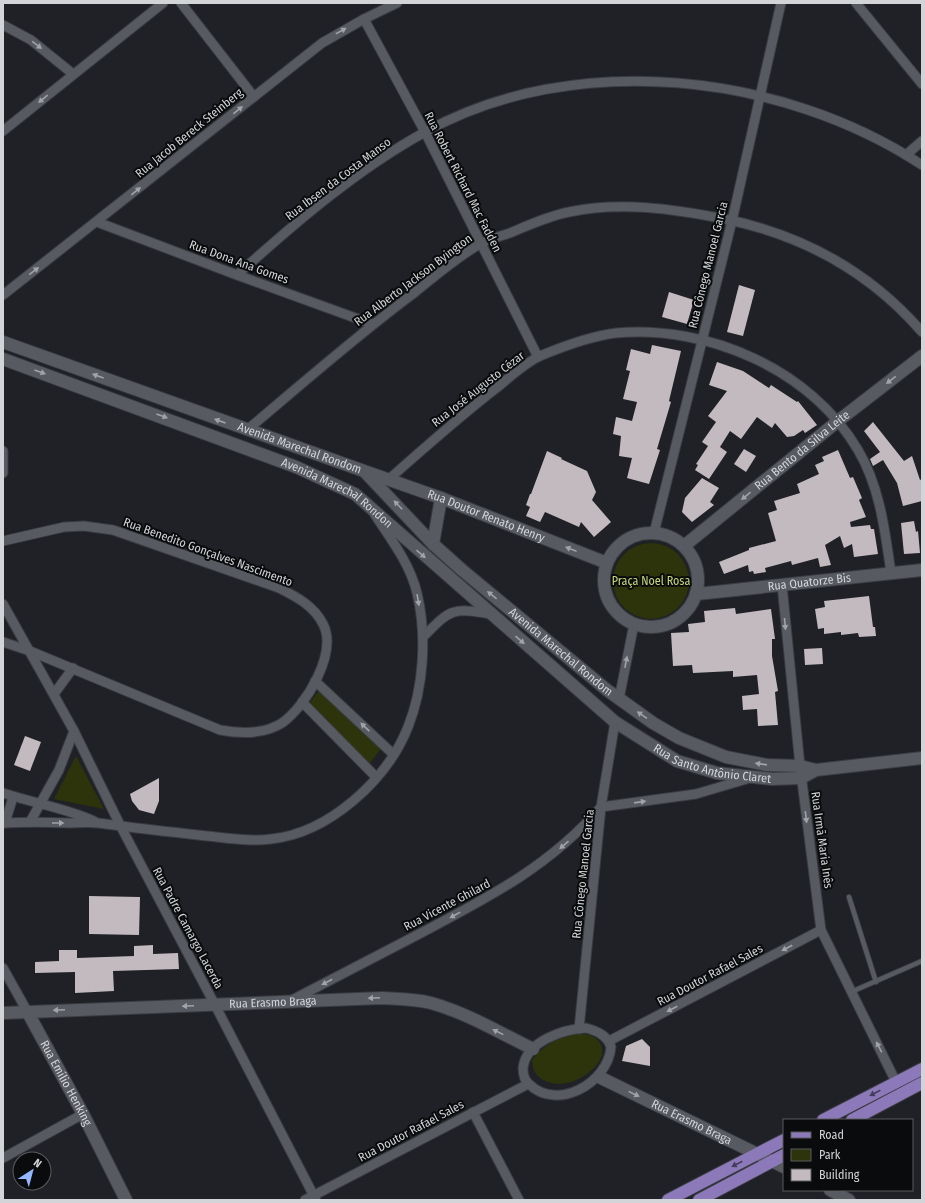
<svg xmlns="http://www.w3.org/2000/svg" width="925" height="1203" font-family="'Fira Sans Condensed',sans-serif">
<rect width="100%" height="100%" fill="#1f2127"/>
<!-- green -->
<g fill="#2d330a">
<circle cx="651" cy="581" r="38"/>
<polygon points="321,688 383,746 369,764 309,704"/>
<polygon points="76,756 104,809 54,799"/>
<path d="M 576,1034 C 581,1034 588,1034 592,1036 C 623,1053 577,1093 548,1082 C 537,1078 533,1072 532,1060 C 544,1045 558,1037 576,1034 Z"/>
</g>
<!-- building -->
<g fill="#c2babf">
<polygon points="739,285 755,290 743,336 727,332"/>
<polygon points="669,292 694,300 687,324 662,317"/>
<polygon points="652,345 681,351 669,401 671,402 657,449 660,450 649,484 627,478 632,458 619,456 621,436 613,434 616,417 632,421 637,402 623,399 630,371 626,370 631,349 650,354"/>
<polygon points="717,362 743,371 769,388 771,385 797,402 798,401 817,425 805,433 803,430 794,436 787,437 775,423 772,428 757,417 741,439 730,431 720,447 727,452 709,479 695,470 698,465 696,464 708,446 702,442 716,422 708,416 727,391 709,385"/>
<polygon points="873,422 904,461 912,456 920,480 922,479 922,501 903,506 897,483 883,460 873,466 870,459 880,452 864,431"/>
<polygon points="744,449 756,456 746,472 734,464"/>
<polygon points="838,450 850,478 853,477 862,498 859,500 866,517 850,522 851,527 870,525 871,529 874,529 878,554 854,557 852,544 844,548 840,536 825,545 831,565 820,567 818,558 792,565 791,561 765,568 766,572 754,574 753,571 749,572 748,565 724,574 719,562 749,550 749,548 776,541 768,513 777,510 774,501 800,493 797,484 819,474 815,465 824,461 822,457"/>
<polygon points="547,451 562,458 561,459 587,471 596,492 592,500 611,522 594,537 581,522 579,527 545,512 540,522 526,516 530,507 526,505 530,494 531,494"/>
<polygon points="702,478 719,488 710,502 714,505 692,522 682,512 685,498"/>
<polygon points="914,521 916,532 918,531 920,553 904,554 901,523"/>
<polygon points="869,596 873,627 875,627 876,636 859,637 858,633 841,635 841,632 824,634 824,628 818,629 815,609 825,607 824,601"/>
<polygon points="735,608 736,614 771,609 775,639 772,639 772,656 778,691 775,692 778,725 758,726 757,709 743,710 742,696 759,694 757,675 733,677 733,671 693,673 692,665 673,666 671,633 689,632 688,624 705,622 704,611"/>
<polygon points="822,648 823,664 805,665 804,649"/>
<polygon points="25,736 41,742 30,771 14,765"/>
<polygon points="159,778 159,801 154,814 139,810 132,801 130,794"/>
<polygon points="89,896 140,897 139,935 89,934"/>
<polygon points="153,945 153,954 178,953 179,969 113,971 114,991 75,993 75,972 35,973 35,962 59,961 59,950 77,950 77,958 134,956 134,946"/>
<polygon points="642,1039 650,1047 650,1066 622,1061 626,1046"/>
</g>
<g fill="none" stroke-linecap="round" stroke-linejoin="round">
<!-- lane casing -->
<g stroke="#393b40" stroke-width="6">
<g id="lane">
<polyline points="849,897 876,982"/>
<polyline points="851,992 922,961"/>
</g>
</g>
<!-- street casing -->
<g stroke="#393b40" stroke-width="11">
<g id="street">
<polyline points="181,3 254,97"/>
<polyline points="856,3 922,84"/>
<polyline points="364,19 425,132 538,357"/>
<polyline points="3,25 31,40 73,74"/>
<polyline points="3,131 163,3"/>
<polyline points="906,155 922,141"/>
<polyline points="97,222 237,275 372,324"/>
<path d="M 237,275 C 295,223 356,170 425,132 C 575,49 782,73 922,165"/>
<polyline points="3,295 322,43 364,19 397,3"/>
<path d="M 247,430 C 302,384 356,336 414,293 C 435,276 457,257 480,244 C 490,239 500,236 510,233 C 529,225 548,216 569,212 C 620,201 674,209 725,219 C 802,235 870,272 922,332"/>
<polyline points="3,451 3,473"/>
<path d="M 388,480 C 424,448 460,416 499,386 C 511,376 525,363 540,356 C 564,346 591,336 616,333 C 708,325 810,369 858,450 C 880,487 885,531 891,573"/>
<polyline points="654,533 732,221 781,3"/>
<path d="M 3,541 L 64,527 L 84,526 L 113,530 L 279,588 C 297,597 314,606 323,624 C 338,653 306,706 282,723 C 263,735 241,734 220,730 L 30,651 L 3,642"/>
<polyline points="782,585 800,766 821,930 896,1082"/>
<polyline points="3,604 74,731 121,827 215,1005 316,1200"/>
<path d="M 423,637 C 450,610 451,607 490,614"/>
<polyline points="315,681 393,754"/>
<polyline points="54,694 73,668"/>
<polyline points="619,699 634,624"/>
<polyline points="302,702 376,777"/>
<path d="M 3,793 C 33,803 66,808 94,821"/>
<polyline points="30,822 59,770 74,731"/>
<path d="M 3,823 C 25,822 46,822 68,823 C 78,823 89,822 98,823 C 135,828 170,832 207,836 C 228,838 250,842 271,839 C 329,833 387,780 408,727 C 424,687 427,635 417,593 C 410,564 391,539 375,515"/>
<polyline points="5,823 13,797"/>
<polyline points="3,968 27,1011"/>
<path d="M 292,1000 C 335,978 378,955 421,933 C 489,897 550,866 601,807 L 696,794 L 750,778"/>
<path d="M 586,1028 C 597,1031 607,1035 611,1047 C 608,1083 557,1112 529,1084 C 524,1080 523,1074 523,1068 C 526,1041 564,1029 586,1028 Z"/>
<polyline points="579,1029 601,807 615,722"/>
<polyline points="609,1041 821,930"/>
<polyline points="473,1112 519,1200"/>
<polyline points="3,1158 83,1114"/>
<polyline points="305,1200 528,1084"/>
</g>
</g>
<!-- secondary casing -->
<g stroke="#393b40" stroke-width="14">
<g id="secondary">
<path id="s1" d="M 3,342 L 364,471 L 433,544 L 462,570 L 607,690 L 653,723 L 679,738 L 726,757 L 767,765 L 800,766 L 816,770"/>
<path id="s2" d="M 3,359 L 296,467 L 355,494 L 615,722 L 677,761 L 717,773 L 772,779 L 801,778 L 816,770 L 922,758"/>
<path id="s3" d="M 367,472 L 441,498 L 607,563"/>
<circle cx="651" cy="580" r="47"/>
<polyline points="433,544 441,498"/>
<path id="s4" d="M 684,546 L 838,421 L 922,356"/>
<path id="s5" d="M 697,594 L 922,570"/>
<path id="s6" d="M 27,1011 L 83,1114 L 126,1200"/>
<path id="s7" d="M 3,1013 L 382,998 C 398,999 415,999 431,1003 C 467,1013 500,1033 533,1049"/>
<path id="s8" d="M 599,1077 L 784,1167"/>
<polyline points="830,1190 849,1200"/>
</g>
</g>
<!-- primary casing -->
<g stroke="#393b40" stroke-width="14">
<g id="primary">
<polyline points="823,1120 922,1069"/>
<polyline points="852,1120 922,1083"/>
<polyline points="668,1200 784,1140"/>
<polyline points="699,1200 784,1155"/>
</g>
</g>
<!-- lane -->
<use href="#lane" stroke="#575a61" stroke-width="4.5"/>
<!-- street -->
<use href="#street" stroke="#575a61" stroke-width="9"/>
<!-- secondary -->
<use href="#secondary" stroke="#575a61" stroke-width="12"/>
<!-- primary -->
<use href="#primary" stroke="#8c79b9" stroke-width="12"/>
</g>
<!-- one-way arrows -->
<defs><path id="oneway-solid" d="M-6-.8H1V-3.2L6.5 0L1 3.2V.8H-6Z"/></defs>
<g fill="#a1a3a8">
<use href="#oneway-solid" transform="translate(341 31) rotate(-29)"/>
<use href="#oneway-solid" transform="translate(37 45) rotate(37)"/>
<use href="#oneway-solid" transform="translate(43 99) rotate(141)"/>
<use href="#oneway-solid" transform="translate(238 110) rotate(-39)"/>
<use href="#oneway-solid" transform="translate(136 191) rotate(-39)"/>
<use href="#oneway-solid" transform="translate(34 271) rotate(-38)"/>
<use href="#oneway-solid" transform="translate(40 372) rotate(20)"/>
<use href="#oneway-solid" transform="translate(98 376) rotate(-160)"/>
<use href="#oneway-solid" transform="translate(891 380) rotate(142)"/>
<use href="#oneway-solid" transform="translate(162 416) rotate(20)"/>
<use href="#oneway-solid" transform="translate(220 421) rotate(-160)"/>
<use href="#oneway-solid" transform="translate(746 496) rotate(141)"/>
<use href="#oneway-solid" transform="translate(398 505) rotate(-134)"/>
<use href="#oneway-solid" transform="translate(571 549) rotate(-159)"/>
<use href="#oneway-solid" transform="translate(421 554) rotate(41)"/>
<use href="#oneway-solid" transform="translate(492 595) rotate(-141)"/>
<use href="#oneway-solid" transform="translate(418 600) rotate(81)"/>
<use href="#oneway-solid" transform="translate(785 624) rotate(85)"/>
<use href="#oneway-solid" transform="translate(520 640) rotate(41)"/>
<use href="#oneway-solid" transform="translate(626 662) rotate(-79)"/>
<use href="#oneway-solid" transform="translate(642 715) rotate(-145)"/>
<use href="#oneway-solid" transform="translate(365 727) rotate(-137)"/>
<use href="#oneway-solid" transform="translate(761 764) rotate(-172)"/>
<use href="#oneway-solid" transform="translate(640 802) rotate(-8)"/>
<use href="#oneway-solid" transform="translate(806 817) rotate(83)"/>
<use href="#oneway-solid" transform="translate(58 823)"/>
<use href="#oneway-solid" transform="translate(564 845) rotate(139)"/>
<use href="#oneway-solid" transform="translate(455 915) rotate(151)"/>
<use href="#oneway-solid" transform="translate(787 948) rotate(152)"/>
<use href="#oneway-solid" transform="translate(327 982) rotate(152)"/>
<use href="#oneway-solid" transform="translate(374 998) rotate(178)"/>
<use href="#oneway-solid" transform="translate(188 1006) rotate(178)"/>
<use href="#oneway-solid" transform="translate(672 1009) rotate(152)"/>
<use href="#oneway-solid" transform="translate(59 1010) rotate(178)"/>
<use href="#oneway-solid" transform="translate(498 1032) rotate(-154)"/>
<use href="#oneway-solid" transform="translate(879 1047) rotate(-117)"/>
<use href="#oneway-solid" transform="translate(634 1094) rotate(26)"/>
</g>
<g fill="#443c5a">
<use href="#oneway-solid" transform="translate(875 1093) rotate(153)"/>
<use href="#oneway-solid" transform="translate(737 1164) rotate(153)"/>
</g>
<g text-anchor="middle" stroke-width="4" stroke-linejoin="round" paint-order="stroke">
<!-- street labels -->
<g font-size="12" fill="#d2d4d7" stroke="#0a0b0d">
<text transform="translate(189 133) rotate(-39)" y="4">Rua Jacob Bereck Steinberg</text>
<text transform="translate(338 179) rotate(-37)" y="4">Rua Ibsen da Costa Manso</text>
<text transform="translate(463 182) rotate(63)" y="4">Rua Robert Richard Mac Fadden</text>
<text transform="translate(239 262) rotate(20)" y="4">Rua Dona Ana Gomes</text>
<text transform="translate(708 265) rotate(-76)" y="4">Rua Cônego Manoel Garcia</text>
<text transform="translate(413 280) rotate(-37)" y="4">Rua Alberto Jackson Byington</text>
<text transform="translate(478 389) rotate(-38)" y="4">Rua José Augusto Cézar</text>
<text dy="4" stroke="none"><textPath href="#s1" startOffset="315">Avenida Marechal Rondom</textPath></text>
<text dy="4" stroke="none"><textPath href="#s4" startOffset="152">Rua Bento da Silva Leite</textPath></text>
<text dy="4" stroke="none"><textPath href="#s2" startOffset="361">Avenida Marechal Rondon</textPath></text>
<text dy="4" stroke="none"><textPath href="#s3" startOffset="127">Rua Doutor Renato Henry</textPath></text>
<text transform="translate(208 552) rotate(20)" y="4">Rua Benedito Gonçalves Nascimento</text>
<text dy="4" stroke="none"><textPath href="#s5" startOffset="113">Rua Quatorze Bis</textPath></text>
<text dy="4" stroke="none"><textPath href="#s1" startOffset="651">Avenida Marechal Rondom</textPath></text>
<text dy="4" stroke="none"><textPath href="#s2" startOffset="831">Rua Santo Antônio Claret</textPath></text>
<text transform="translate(822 840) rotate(82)" y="4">Rua Irmã Maria Inês</text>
<text transform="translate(583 874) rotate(-84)" y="4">Rua Cônego Manoel Garcia</text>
<text transform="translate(447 905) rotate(-28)" y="4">Rua Vicente Ghilard</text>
<text transform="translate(188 928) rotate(62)" y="4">Rua Padre Camargo Lacerda</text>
<text transform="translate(710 975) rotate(-28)" y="4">Rua Doutor Rafael Sales</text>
<text dy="4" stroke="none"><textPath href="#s7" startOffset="270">Rua Erasmo Braga</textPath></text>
<text dy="4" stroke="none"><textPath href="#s6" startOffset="82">Rua Emílio Henking</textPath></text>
<text dy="4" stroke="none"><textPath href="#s8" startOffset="103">Rua Erasmo Braga</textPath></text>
<text transform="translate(411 1131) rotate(-28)" y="4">Rua Doutor Rafael Sales</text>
</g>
<!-- park labels -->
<g font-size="12" fill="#c6d577" stroke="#0a0b0d">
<text x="651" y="585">Praça Noel Rosa</text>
</g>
</g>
<!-- border -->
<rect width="925" height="1203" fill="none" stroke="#d2d4d7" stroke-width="8"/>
<!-- legend -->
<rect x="783" y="1119" width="130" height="72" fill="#0a0b0d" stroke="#5a5b5e"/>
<rect x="791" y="1132" width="20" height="6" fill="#8c79b9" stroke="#5a5b5e"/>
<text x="819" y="1139" font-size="12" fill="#d2d4d7">Road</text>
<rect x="791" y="1149" width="20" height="12" fill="#2d330a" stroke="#5a5b5e"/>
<text x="819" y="1159" font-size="12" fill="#d2d4d7">Park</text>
<rect x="791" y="1169" width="20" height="12" fill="#c2babf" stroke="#5a5b5e"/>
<text x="819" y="1179" font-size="12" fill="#d2d4d7">Building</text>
<!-- north arrow -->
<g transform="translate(32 1171) rotate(36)"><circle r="19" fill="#0a0b0d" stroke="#5a5b5e"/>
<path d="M0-3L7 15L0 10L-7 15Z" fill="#94b7fd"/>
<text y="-6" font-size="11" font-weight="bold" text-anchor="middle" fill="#d2d4d7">N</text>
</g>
</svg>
